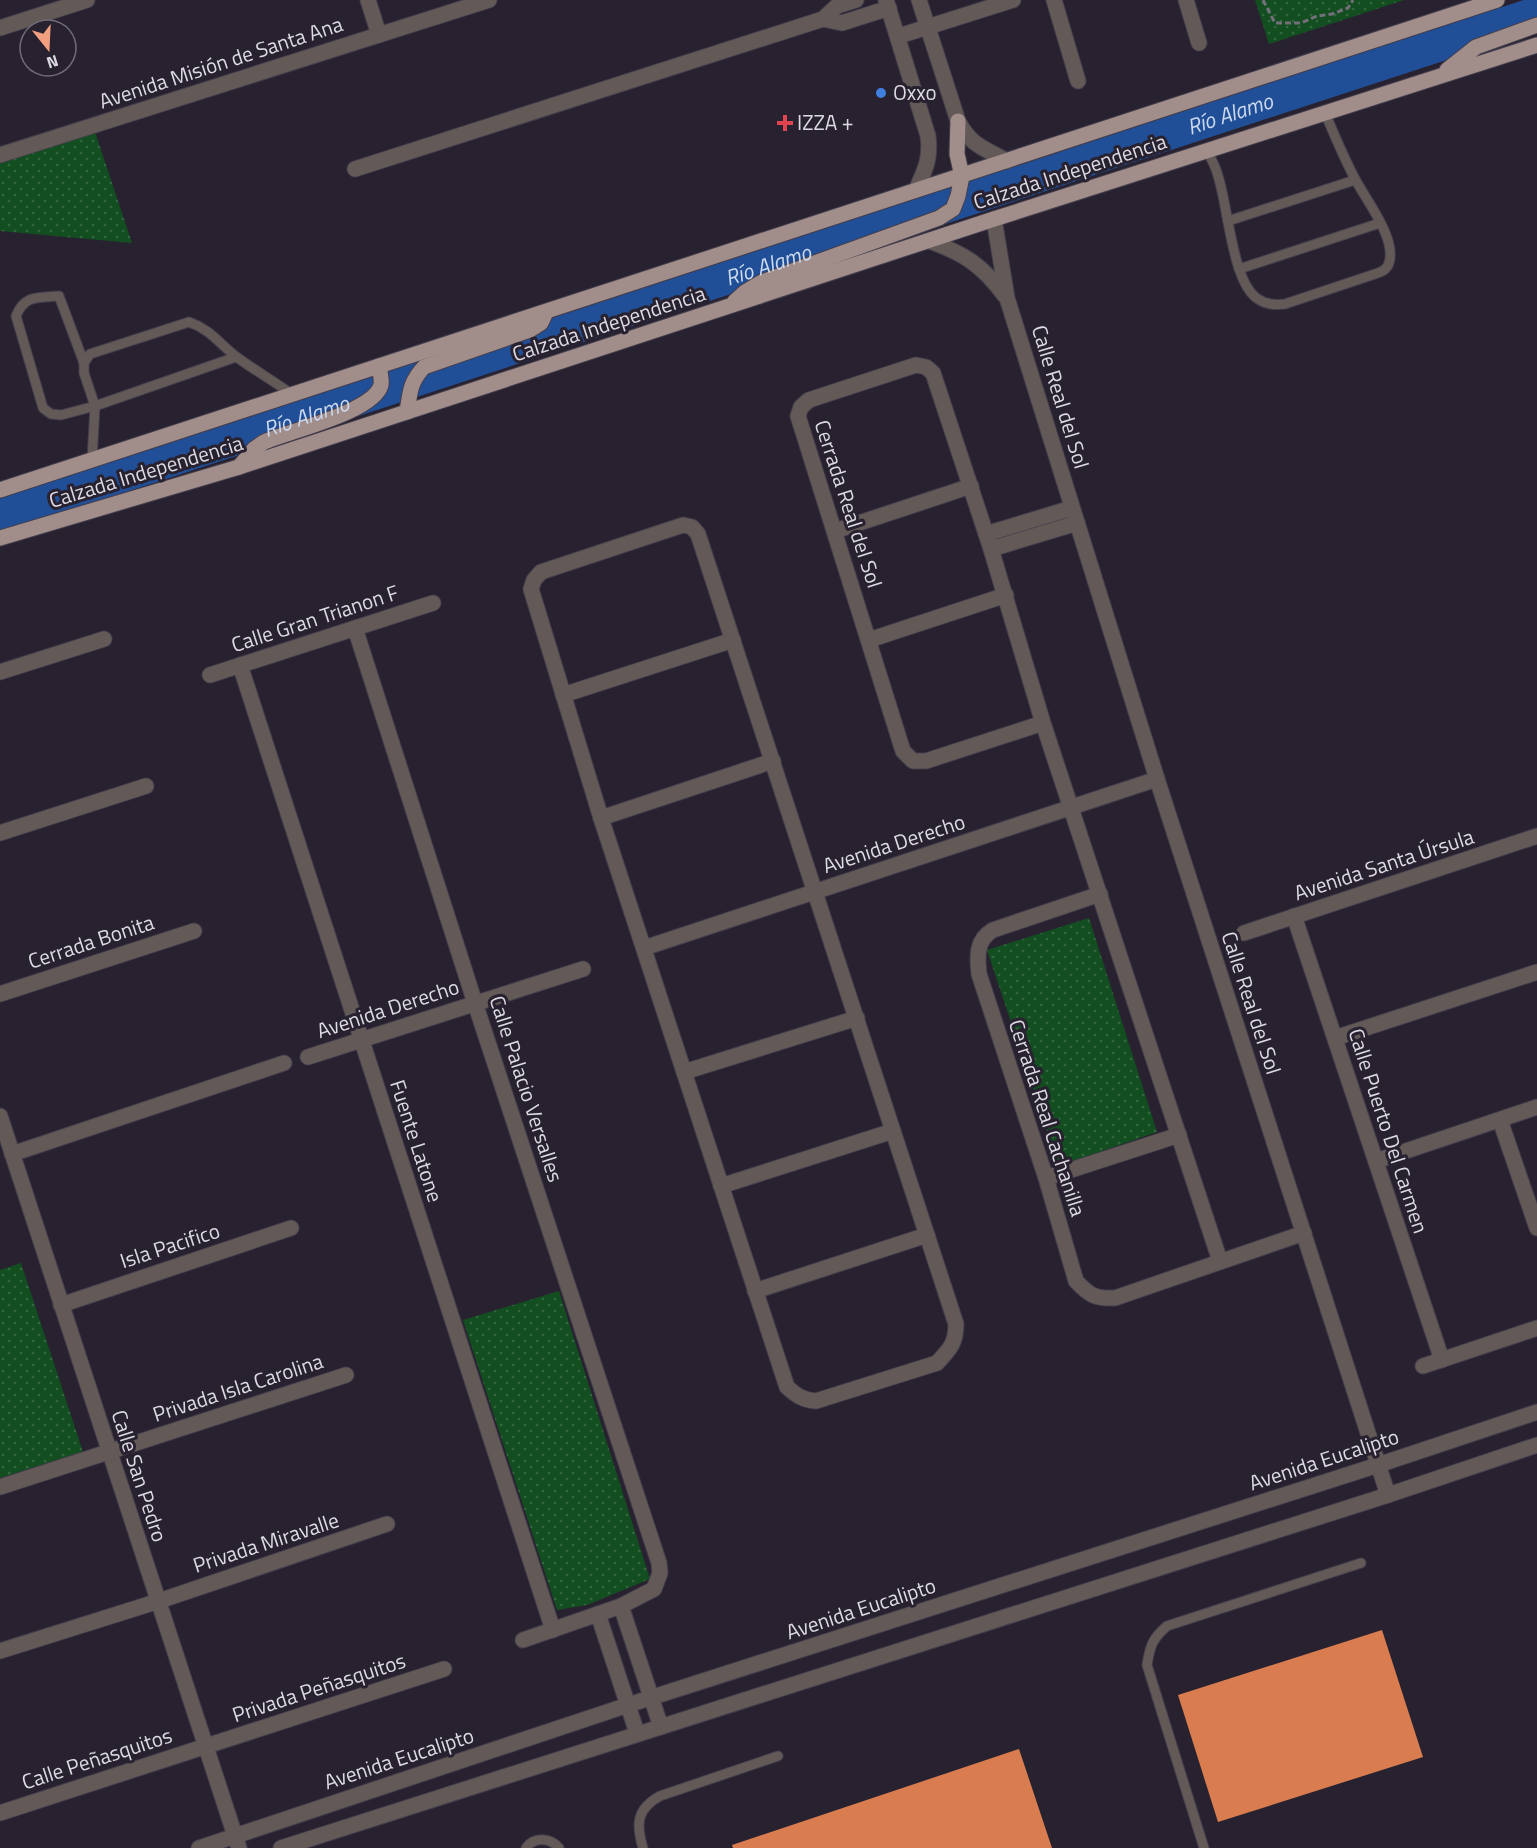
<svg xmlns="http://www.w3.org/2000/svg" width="1537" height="1848" font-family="'Titillium Web',sans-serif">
<defs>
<pattern id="park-dots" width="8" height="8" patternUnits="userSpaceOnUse" patternTransform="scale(1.5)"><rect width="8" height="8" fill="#124e1f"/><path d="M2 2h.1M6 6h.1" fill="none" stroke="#34673f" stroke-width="1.8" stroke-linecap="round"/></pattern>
</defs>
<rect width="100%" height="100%" fill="#282230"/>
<!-- park -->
<g fill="url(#park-dots)">
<polygon points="1255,0 1404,0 1269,44"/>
<polygon points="93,126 132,243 0,231 0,156"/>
<polygon points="1089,918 1157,1132 1059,1166 987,950"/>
<polygon points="21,1263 83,1452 0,1478 0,1270"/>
<polygon points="559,1291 650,1579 587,1605 557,1610 463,1320"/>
</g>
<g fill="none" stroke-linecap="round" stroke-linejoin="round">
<!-- river -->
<path stroke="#214f97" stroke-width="33" id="s1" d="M 0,516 L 1537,13"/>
</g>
<!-- building -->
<g fill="#d97d50">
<polygon points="1382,1630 1423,1757 1218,1822 1178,1695"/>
<polygon points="1019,1749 1052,1848 733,1848 732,1845"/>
</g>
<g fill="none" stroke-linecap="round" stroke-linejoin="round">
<!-- service casing -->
<g stroke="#453f4d" stroke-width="11">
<g id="service">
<path d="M 1207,150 C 1211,159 1216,167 1218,176 C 1228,205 1232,283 1258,299 C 1266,305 1276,305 1285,304 L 1375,274 C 1381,272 1387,270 1389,263 C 1397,238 1365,199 1354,177 C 1343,156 1334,134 1325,113"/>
<polyline points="1228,221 1355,180"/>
<polyline points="1239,269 1380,223"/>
<path d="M 84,363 L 59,296 C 39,298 25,294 16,316 L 43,408 L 51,414 L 61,415 L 95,406 L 236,357"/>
<path d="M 92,460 L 95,406 L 84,373 L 84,363 L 90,354 L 189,322 C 212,330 220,345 238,358 C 256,371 275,382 293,395"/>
<path d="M 526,1848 C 534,1836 551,1838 559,1848"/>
<path d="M 643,1848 C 636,1825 636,1809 660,1796 L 778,1756"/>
<path d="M 1204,1848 L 1147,1665 C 1150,1646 1152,1639 1167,1626 L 1361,1563"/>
</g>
</g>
<!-- minor casing -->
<g stroke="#453f4d" stroke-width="17">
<g id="minor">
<polyline points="368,0 379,35"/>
<path d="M 886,0 L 928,136 C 931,159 925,170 916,190"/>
<path d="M 919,0 L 958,121 C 971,146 984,148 1007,161"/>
<polyline points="1054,0 1078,81"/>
<polyline points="1186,0 1199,43"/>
<polyline points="823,19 842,23 889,8"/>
<polyline points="0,28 87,0"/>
<polyline points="899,36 1013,0"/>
<polyline points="0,155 489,0"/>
<polyline points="355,169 823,19 837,6 856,0"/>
<polyline points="994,219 1007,298 1157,779 1388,1495"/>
<path d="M 929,241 C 964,253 983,266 1005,296"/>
<path d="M 683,525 L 692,527 L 698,534 L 956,1324 C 956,1343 950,1349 937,1363 L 816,1401 C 803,1400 797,1396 787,1387 L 601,818 L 531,589 L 534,580 L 541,572 Z"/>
<polyline points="835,531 971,486"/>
<polyline points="986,534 1072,508"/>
<polyline points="991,549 1077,523"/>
<polyline points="355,628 475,1003 659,1563 660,1573 654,1589 621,1606 523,1640"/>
<polyline points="869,640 1006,595"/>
<polyline points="240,665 553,1630"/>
<polyline points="0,672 104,639"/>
<polyline points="210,675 433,603"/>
<polyline points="563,695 733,640"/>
<polyline points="1043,723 926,761 913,761 903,751 798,416 801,407 809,400 916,365 926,367 933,373 991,549 1043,723 1220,1261"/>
<polyline points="601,818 773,761"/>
<polyline points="0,833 146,786"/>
<path d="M 1100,894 L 993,930 C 976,940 977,956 979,974 L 1046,1178 L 1076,1281 C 1089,1295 1095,1299 1115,1298 L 1304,1233"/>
<polyline points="1294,916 1442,1360"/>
<polyline points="1244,933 1537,836"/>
<polyline points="644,948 1157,779"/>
<polyline points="0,994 194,931"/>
<polyline points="1335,1038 1537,972"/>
<polyline points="308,1057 583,969"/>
<polyline points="684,1072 857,1018"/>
<polyline points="1500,1120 1537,1228"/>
<polyline points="12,1154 284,1063"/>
<polyline points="1376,1161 1537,1107"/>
<polyline points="1046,1178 1179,1135"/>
<polyline points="721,1186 893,1131"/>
<polyline points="755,1291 927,1235"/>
<polyline points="61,1305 291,1228"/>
<polyline points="1423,1366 1537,1328"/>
<polyline points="0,1487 346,1375"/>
<polyline points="621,1606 661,1727"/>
<polyline points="598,1614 637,1733"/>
<polyline points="0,1651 159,1601 387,1524"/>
<polyline points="0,1813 444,1669"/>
</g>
</g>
<!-- tertiary casing -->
<g stroke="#453f4d" stroke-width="17">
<g id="tertiary">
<polyline points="0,1116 239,1848"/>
<polyline points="199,1848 628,1705 1378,1465 1537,1412"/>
<polyline points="281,1848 1388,1495 1537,1445"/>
</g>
</g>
<!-- primary casing -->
<g stroke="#453f4d" stroke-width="17">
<g id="primary">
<polyline points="1447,70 1476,47 1537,25"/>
<polyline points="735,301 745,292 762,282 939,218 953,209 958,196 962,176 957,154 958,121"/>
<path d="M 407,412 C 410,392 410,382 424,367 L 530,330 L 541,323 L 546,312"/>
<path d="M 239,467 L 254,449 L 264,442 C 289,431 374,412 381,385 C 382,380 380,372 379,366"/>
<polyline points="0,490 1497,0"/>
<polyline points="0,538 239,467 994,219 1537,45"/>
</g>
</g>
<!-- path -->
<polyline stroke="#746f7b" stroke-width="3" stroke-dasharray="6 3" stroke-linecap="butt" points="1263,0 1275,23 1301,23 1317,16 1332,14 1348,8 1353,0"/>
<!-- service -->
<use href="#service" stroke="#635a58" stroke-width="9"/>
<!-- minor -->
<use href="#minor" stroke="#635a58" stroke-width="15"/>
<!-- tertiary -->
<use href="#tertiary" stroke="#635a58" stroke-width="15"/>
<!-- primary -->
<use href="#primary" stroke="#a18e8b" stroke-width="15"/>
</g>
<!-- markers -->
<circle fill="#3f7fe0" stroke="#282230" stroke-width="2" cx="881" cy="93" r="6"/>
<path fill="#e0444e" stroke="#282230" stroke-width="2" d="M782 114h6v6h6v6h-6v6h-6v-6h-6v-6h6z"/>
<g text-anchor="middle" stroke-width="6" stroke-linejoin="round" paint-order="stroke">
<!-- street labels -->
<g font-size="21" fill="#dedae3" stroke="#282230">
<text transform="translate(221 63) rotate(-18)" y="7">Avenida Misión de Santa Ana</text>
<text transform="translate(1070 172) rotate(-18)" y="7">Calzada Independencia</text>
<text transform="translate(609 324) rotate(-18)" y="7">Calzada Independencia</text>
<text transform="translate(1060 397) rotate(73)" y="7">Calle Real del Sol</text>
<text transform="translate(146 472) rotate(-17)" y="7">Calzada Independencia</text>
<text transform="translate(848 504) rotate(72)" y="7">Cerrada Real del Sol</text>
<text transform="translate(315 619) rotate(-18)" y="7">Calle Gran Trianon F</text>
<text transform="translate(894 844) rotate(-18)" y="7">Avenida Derecho</text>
<text transform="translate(1384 865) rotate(-18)" y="7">Avenida Santa Úrsula</text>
<text transform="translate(91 942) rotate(-18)" y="7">Cerrada Bonita</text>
<text transform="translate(1251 1003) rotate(72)" y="7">Calle Real del Sol</text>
<text transform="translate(388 1009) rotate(-18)" y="7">Avenida Derecho</text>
<text transform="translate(526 1089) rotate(72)" y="7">Calle Palacio Versalles</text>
<text transform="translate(1047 1118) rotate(72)" y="7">Cerrada Real Cachanilla</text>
<text transform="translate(1388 1131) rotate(72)" y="7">Calle Puerto Del Carmen</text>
<text transform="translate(416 1141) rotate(72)" y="7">Fuente Latone</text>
<text transform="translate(170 1246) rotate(-18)" y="7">Isla Pacifico</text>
<text transform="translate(238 1388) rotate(-18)" y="7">Privada Isla Carolina</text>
<text transform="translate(1324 1460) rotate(-18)" y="7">Avenida Eucalipto</text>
<text transform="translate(139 1476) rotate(72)" y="7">Calle San Pedro</text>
<text transform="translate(266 1543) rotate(-18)" y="7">Privada Miravalle</text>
<text transform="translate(861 1609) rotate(-18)" y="7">Avenida Eucalipto</text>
<text transform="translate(319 1688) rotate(-18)" y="7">Privada Peñasquitos</text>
<text transform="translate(97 1759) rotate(-18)" y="7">Calle Peñasquitos</text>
<text transform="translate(399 1759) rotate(-18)" y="7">Avenida Eucalipto</text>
</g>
<!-- poi labels -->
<g font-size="21" fill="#dedae3" stroke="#282230" text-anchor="start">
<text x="893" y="100">Oxxo</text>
<text x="797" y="130">IZZA +</text>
</g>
<!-- water labels -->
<g font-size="22" font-style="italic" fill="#ccd9ee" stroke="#282230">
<text dy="8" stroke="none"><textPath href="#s1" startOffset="1294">Río Alamo</textPath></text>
<text dy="8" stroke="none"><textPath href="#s1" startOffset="808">Río Alamo</textPath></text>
<text dy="8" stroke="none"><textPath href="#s1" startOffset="322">Río Alamo</textPath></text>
</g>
</g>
<!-- north arrow -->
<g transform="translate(48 48) rotate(162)"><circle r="28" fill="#282230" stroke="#716c78" stroke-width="1.5"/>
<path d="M0-4.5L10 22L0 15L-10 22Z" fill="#f2a07f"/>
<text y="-9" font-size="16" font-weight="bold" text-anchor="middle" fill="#dedae3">N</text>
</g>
</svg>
